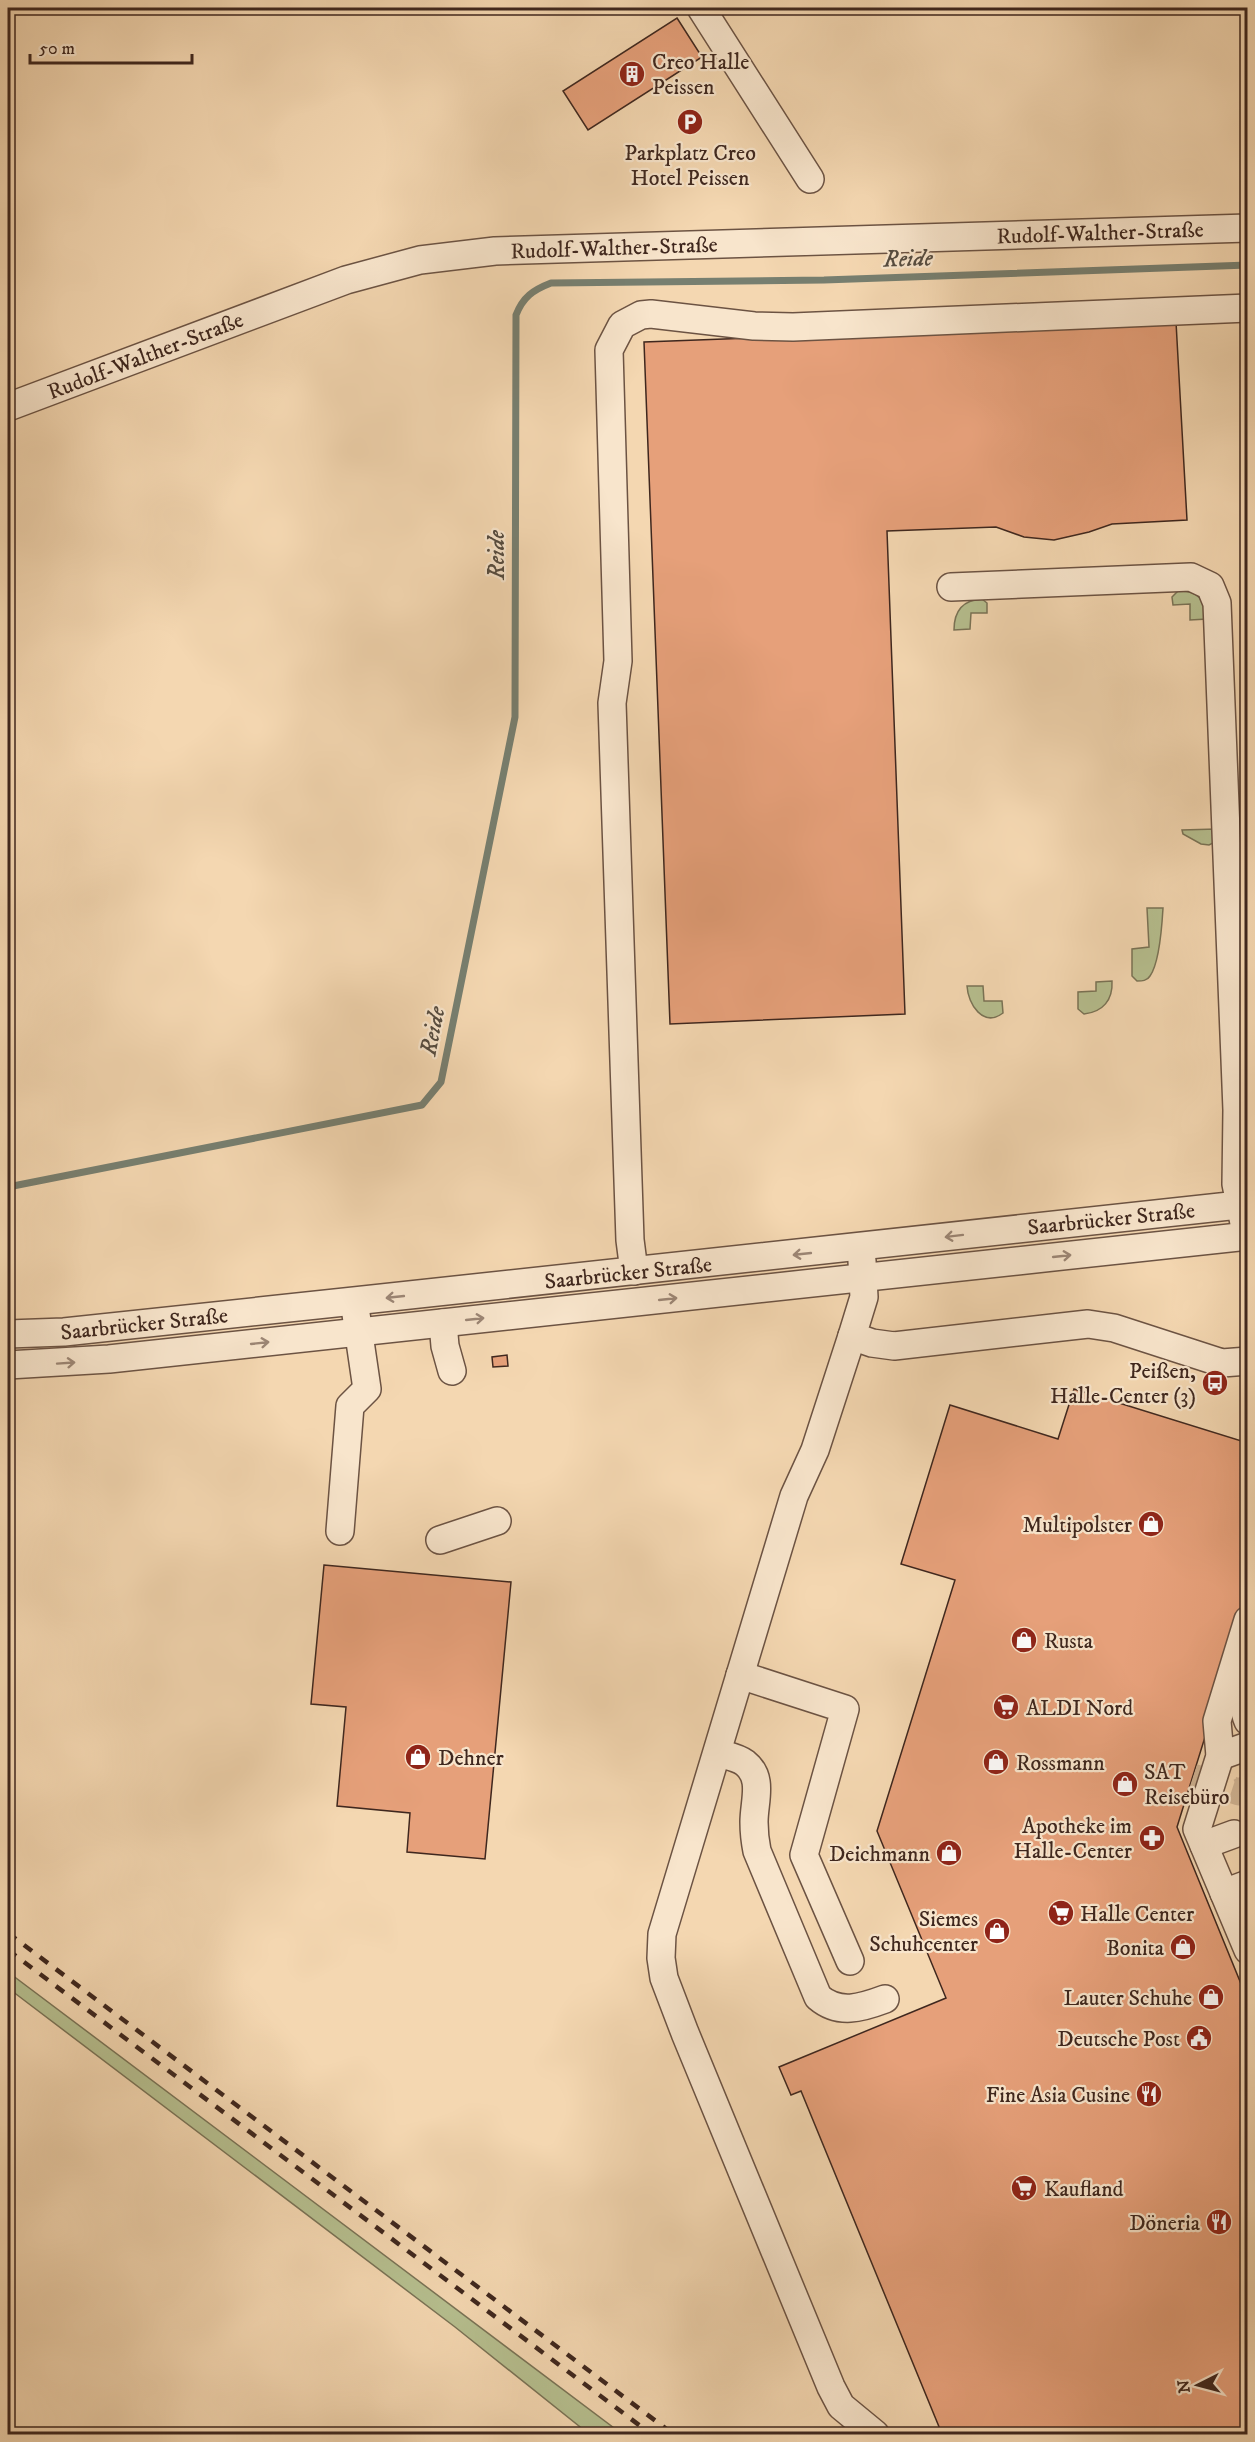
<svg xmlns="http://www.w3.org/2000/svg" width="1255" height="2442" font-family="'IM FELL DW Pica',serif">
<rect width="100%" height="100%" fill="#f4d7b1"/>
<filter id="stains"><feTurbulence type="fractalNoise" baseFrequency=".00333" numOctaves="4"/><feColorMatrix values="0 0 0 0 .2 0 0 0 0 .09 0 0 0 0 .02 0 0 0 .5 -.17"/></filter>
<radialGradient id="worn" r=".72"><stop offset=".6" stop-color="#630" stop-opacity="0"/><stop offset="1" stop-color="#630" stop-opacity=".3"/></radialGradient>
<!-- green -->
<g fill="#b6bf8f" stroke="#7a7356" stroke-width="1.5">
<path d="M 1178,591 C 1198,590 1205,600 1207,619 L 1190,620 L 1190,604 L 1173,605 L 1172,597 Z"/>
<path d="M 982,599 L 987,603 L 987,613 L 971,613 L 970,629 L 954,630 C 954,611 963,600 982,599 Z"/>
<polygon points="1216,829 1215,842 1209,845 1201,844 1183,834 1182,830"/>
<path d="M 1147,908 L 1163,908 C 1162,925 1160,962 1150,976 C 1147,981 1142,981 1137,981 L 1132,976 L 1132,949 L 1149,947 Z"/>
<path d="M 1112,981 C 1113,1000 1103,1012 1084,1014 L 1078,1009 L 1078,992 L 1096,991 L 1096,982 Z"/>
<path d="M 967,986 L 983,986 L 984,1001 L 1002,1001 L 1003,1013 C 983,1028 968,1004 967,986 Z"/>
<polygon points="8,1972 622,2434 589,2434 455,2327 8,1988"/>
</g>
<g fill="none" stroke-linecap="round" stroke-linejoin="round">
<!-- stream -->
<path stroke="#777f70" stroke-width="7" d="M 8,1187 L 422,1105 L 441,1082 L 515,717 L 516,315 C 523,297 533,290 551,283 L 824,280 L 1248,265"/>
</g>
<!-- building -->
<g fill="#e6a07a" stroke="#3f271e" stroke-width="1.5">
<polygon points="677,18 702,57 588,130 563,91"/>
<polygon points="1176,322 1187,520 1112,524 1089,532 1054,540 1024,537 996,527 887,531 905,1014 670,1024 644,342"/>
<polygon points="507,1355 508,1366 493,1367 492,1357"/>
<polygon points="1074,1389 1248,1443 1248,1599 1177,1827 1248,2001 1248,2012 1245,2013 1248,2018 1248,2434 969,2434 968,2432 962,2434 942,2434 801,2091 791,2095 779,2067 946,1998 877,1831 955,1580 901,1564 950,1405 1058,1439"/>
<polygon points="324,1565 511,1582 485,1859 407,1852 410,1813 337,1806 346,1707 311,1704"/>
</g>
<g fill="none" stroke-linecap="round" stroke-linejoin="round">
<!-- minor-tunnel -->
<polyline stroke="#d0b494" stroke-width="27" stroke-dasharray="27 14" stroke-linecap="butt" points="1193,1777 1239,1792 1248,1788"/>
<!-- minor casing -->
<g stroke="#6c5343" stroke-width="30">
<g id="minor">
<polyline points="701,8 810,179"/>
<polyline points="8,407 346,280 420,260 495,251 1248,228"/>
<polyline points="951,587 1191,577 1210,586 1217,603 1237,1110 1236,1184 1244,1223"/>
<polyline points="862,1261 864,1297 852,1336 872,1343 894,1346 1088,1324 1114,1328 1222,1363 1248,1361"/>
<polyline points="634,1271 630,1240 612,703 618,661 609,350 622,325 641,315 651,314 754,326 793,327 1248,308"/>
<polyline points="443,1323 445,1346 452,1371"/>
<polyline points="8,1334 64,1332 354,1301 1248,1204"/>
<polyline points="852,1336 815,1450 794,1496 662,1934 661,1958 664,1978 685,2033 831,2387 841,2406 875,2434"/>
<polyline points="8,1365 109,1359 1248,1236"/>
<polyline points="340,1531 350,1406 367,1389 356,1314"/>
<polyline points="440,1540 497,1521"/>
<polyline points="1248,1620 1217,1721 1220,1756 1197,1829 1248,1950"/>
<polyline points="740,1675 845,1709 804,1855 850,1961"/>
<path d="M 1248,1681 C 1244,1694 1242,1708 1248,1721"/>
<path d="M 718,1753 C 727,1756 737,1757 745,1763 C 764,1778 754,1801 754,1822 C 754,1832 755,1841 757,1851 L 818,1997 C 839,2015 861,2008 885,1999"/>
<polyline points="1220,1756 1248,1746"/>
<polyline points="1204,1845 1234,1834"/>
<polyline points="1224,1893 1248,1884"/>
</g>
</g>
<!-- minor -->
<use href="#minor" stroke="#f8e5cc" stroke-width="27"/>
<!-- rail -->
<g stroke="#3f271e" stroke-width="4.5" stroke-dasharray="10 10" stroke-linecap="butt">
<polyline points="8,1933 673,2434"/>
<polyline points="8,1950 651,2434"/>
</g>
</g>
<!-- one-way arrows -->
<defs><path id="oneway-shaft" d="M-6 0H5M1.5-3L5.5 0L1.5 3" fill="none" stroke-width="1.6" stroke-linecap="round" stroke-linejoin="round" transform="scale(1.5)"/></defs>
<g stroke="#9c8675">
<use href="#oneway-shaft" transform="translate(954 1236) rotate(173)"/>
<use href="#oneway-shaft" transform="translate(802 1254) rotate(174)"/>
<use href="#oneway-shaft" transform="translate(1062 1256) rotate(-6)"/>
<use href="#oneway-shaft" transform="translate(395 1297) rotate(174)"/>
<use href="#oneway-shaft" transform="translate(668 1299) rotate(-6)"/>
<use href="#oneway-shaft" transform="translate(475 1319) rotate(-6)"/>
<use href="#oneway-shaft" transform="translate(260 1343) rotate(-6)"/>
<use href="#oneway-shaft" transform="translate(66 1363) rotate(-4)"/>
</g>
<!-- icons -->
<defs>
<g id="building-disc" transform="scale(1.35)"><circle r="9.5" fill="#8f2418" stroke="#f8e5cc"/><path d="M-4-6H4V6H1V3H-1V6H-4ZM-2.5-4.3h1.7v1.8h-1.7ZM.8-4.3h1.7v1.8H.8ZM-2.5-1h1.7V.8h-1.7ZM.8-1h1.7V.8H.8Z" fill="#fff"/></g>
<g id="parking-disc" transform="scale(1.35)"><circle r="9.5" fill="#8f2418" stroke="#f8e5cc"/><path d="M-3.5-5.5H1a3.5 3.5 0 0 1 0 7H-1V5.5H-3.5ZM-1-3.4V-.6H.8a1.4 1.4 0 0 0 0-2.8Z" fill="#fff"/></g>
<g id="bus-disc" transform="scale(1.35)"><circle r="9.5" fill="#8f2418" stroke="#f8e5cc"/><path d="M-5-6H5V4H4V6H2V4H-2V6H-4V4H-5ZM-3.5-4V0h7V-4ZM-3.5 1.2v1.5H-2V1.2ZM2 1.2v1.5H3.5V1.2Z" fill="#fff"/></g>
<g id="shop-disc" transform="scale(1.35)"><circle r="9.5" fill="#8f2418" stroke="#f8e5cc"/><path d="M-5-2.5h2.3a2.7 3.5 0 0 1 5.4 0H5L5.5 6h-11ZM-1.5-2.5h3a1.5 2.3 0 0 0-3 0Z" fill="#fff"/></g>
<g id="supermarket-disc" transform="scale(1.35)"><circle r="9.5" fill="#8f2418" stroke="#f8e5cc"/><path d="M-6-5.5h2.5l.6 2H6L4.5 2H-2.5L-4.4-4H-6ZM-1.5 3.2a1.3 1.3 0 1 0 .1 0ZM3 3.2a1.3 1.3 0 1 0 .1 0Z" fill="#fff"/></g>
<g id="pharmacy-disc" transform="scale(1.35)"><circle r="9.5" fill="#8f2418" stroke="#f8e5cc"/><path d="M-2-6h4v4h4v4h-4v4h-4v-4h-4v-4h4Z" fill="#fff"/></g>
<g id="civic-disc" transform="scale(1.35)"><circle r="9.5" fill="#8f2418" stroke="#f8e5cc"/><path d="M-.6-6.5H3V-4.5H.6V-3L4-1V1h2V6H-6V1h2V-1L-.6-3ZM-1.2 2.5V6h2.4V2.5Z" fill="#fff"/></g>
<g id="restaurant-disc" transform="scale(1.35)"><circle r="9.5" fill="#8f2418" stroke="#f8e5cc"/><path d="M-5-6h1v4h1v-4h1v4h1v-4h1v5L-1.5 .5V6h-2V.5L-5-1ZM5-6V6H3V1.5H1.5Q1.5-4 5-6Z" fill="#fff"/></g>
</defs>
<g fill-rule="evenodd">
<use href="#building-disc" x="632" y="74"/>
<use href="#parking-disc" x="690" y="122"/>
<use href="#bus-disc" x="1215" y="1383"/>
<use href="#shop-disc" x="1151" y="1524"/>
<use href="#shop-disc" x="1024" y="1640"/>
<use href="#supermarket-disc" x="1006" y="1707"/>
<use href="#shop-disc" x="418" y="1757"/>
<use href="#shop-disc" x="996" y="1762"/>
<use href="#shop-disc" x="1125" y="1784"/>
<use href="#pharmacy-disc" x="1152" y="1838"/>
<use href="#shop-disc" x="949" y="1853"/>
<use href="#supermarket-disc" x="1061" y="1913"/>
<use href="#shop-disc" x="997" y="1931"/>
<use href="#shop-disc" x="1183" y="1947"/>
<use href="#shop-disc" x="1211" y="1997"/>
<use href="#civic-disc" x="1199" y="2038"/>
<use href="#restaurant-disc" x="1149" y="2094"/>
<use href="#supermarket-disc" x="1024" y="2188"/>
<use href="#restaurant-disc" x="1219" y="2222"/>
</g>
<g text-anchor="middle" stroke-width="4.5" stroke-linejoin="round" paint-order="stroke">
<!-- poi labels -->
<g font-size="22" fill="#3f271e" stroke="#f8e5cc" text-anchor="end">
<text x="652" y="69" text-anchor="start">Creo Halle<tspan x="652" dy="25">Peissen</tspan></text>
<text x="690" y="160" text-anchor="middle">Parkplatz Creo<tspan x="690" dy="25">Hotel Peissen</tspan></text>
<text x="1196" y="1378">Peißen,<tspan x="1196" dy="25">Halle-Center (3)</tspan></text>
<text x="1132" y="1532">Multipolster</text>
<text x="1044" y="1648" text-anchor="start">Rusta</text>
<text x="1026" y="1715" text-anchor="start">ALDI Nord</text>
<text x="438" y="1765" text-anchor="start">Dehner</text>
<text x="1016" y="1770" text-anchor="start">Rossmann</text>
<text x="1144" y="1779" text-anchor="start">SAT<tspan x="1144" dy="25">Reisebüro</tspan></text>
<text x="1132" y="1833">Apotheke im<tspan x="1132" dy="25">Halle-Center</tspan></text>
<text x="930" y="1861">Deichmann</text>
<text x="1080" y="1921" text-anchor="start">Halle Center</text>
<text x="978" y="1926">Siemes<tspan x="978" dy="25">Schuhcenter</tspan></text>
<text x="1164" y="1955">Bonita</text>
<text x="1192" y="2005">Lauter Schuhe</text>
<text x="1180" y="2046">Deutsche Post</text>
<text x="1130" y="2102">Fine Asia Cusine</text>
<text x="1044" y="2196" text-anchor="start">Kaufland</text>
<text x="1200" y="2230">Döneria</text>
</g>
<!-- street labels -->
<g font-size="22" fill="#3f271e" stroke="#f8e5cc">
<text transform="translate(1100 232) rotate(-2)" y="8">Rudolf-Walther-Straße</text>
<text transform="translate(614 247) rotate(-2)" y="8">Rudolf-Walther-Straße</text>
<text transform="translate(145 355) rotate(-21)" y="8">Rudolf-Walther-Straße</text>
<text transform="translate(1111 1218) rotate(-6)" y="8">Saarbrücker Straße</text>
<text transform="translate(628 1272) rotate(-6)" y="8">Saarbrücker Straße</text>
<text transform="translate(144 1323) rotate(-6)" y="8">Saarbrücker Straße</text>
</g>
<!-- water labels -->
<g font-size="24" font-style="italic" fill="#564c40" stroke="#f8e5cc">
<text transform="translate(908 258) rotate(-2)" y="8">Reide</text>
<text transform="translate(496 555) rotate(-90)" y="8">Reide</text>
<text transform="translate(432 1031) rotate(-79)" y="8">Reide</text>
</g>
</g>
<!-- margin -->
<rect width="1255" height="2442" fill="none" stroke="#f4d7b1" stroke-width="30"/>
<rect x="9" y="9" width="1237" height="2424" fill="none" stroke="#3f271e" stroke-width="3"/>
<rect x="15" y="15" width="1225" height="2412" fill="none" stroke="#3f271e" stroke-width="1.5"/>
<!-- north arrow -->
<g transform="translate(1198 2385) rotate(264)" stroke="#f8e5cc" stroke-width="4.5" paint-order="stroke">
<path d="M0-4.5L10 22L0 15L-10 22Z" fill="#3f271e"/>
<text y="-9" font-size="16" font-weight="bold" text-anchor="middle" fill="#3f271e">N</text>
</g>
<!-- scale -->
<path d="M30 54v9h162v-9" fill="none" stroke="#3f271e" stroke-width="3"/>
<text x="39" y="54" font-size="18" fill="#3f271e" stroke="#f8e5cc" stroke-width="4.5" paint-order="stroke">50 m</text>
<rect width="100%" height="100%" filter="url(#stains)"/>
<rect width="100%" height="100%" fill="url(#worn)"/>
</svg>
